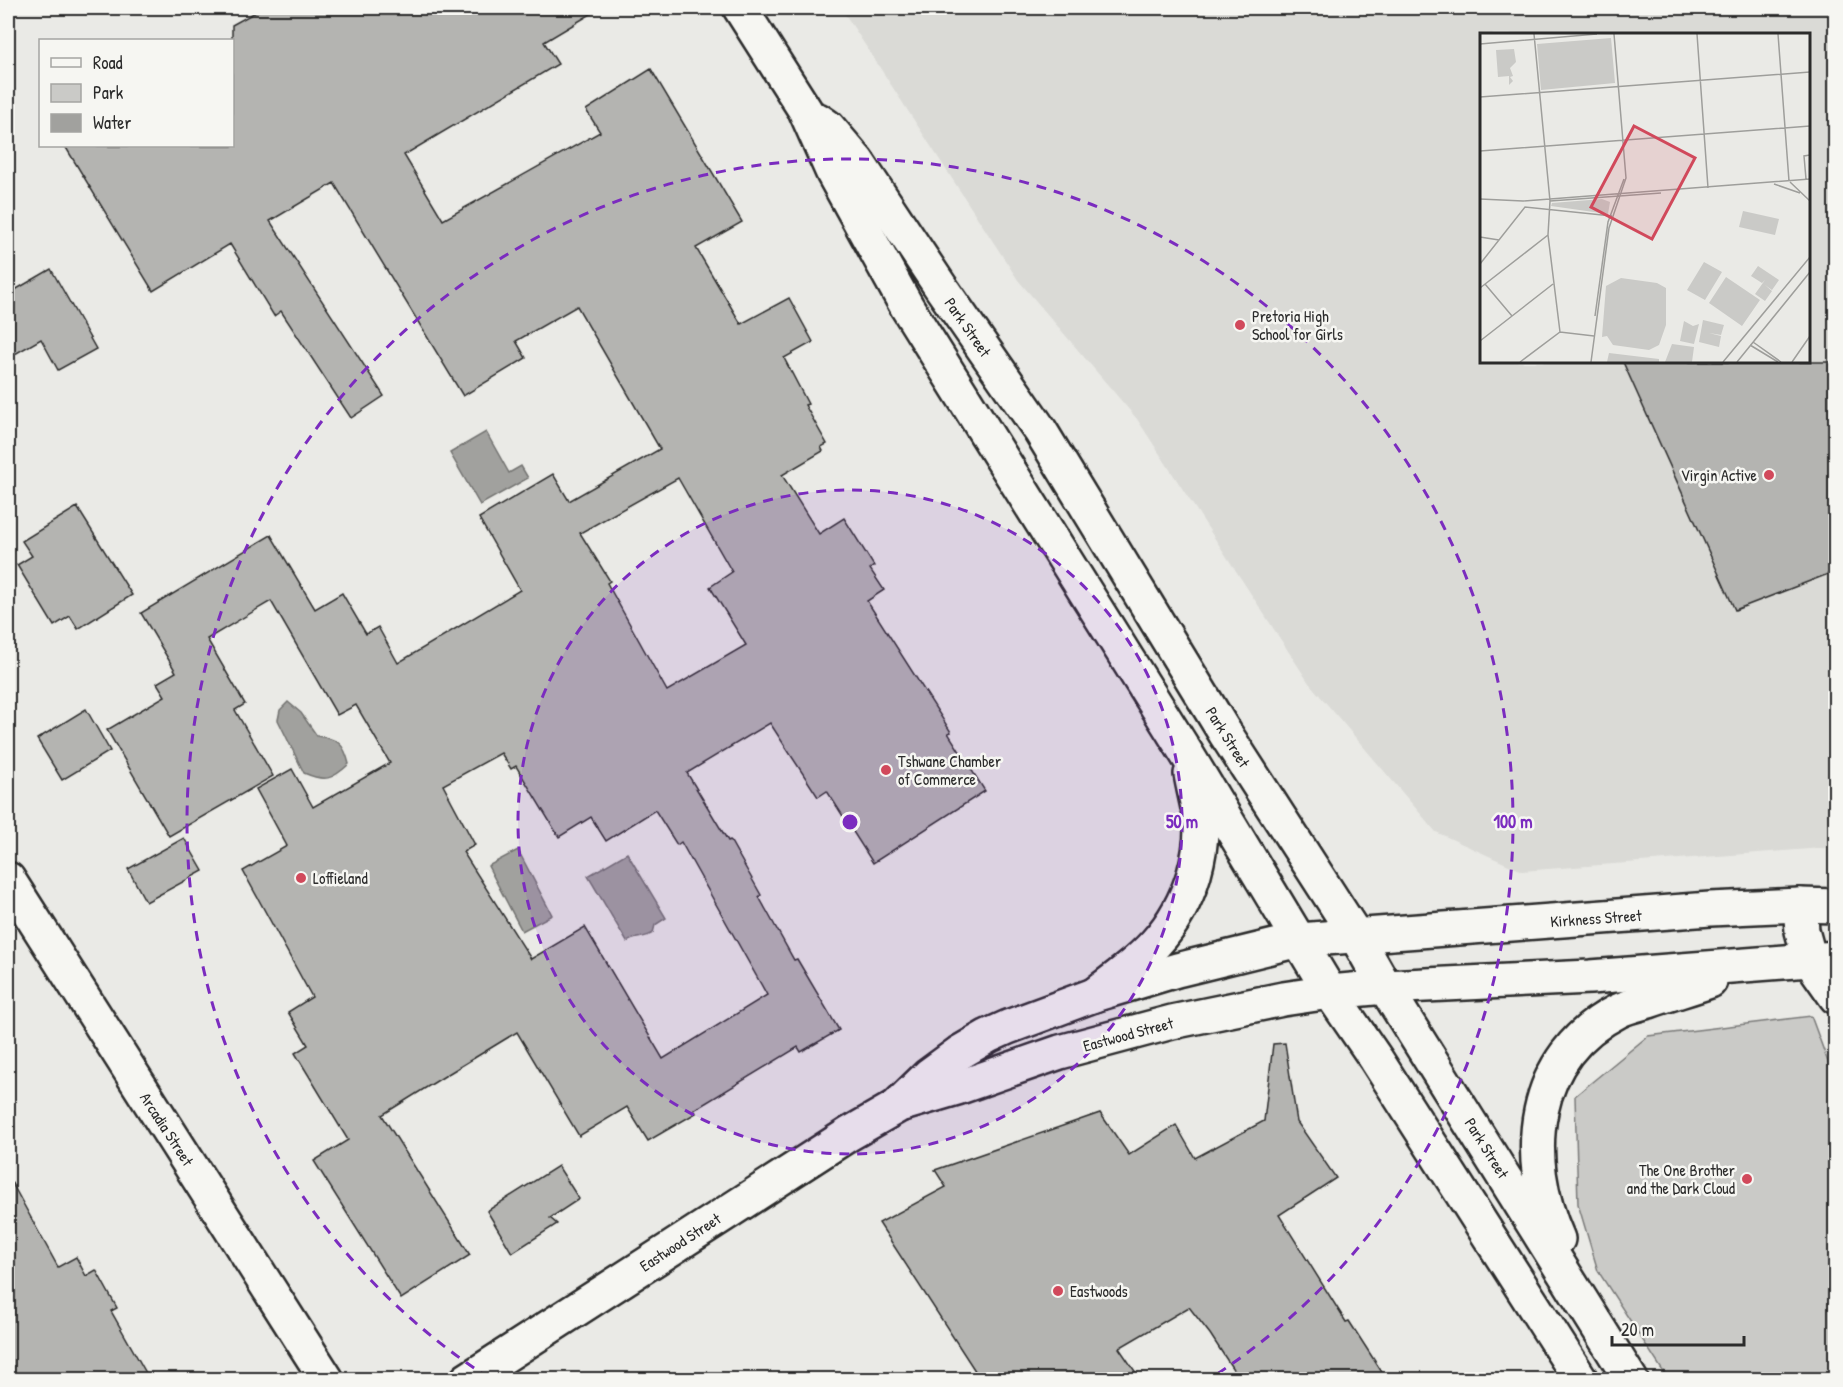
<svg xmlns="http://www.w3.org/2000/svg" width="1843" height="1387" font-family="'Patrick Hand',sans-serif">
<rect width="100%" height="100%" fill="#eaeae6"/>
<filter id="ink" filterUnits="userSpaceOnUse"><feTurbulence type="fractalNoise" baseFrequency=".0167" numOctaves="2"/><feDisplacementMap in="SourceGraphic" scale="12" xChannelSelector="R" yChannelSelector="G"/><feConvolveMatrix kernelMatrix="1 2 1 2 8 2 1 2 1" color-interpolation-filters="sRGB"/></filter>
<g filter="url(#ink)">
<!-- built -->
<path fill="#dadad6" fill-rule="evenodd" d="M 841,8 L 1835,8 L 1835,847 L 1522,871 L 1436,832 L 1309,683 L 1137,419 L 1018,280 ZM 1482,34 L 1808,34 L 1808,362 L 1482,362 Z"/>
<!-- green -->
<polygon fill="#cacac7" stroke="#7a7a79" stroke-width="1.5" points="1811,1016 1835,1081 1835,1379 1668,1379 1598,1271 1578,1204 1575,1096 1648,1036"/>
<!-- water -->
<g fill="#a1a19e" stroke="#727270" stroke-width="1.5">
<polygon points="486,432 509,473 521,466 528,478 480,505 450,453"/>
<path d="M 288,702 L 301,713 L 317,736 C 338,739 344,743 349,764 C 332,780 325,782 304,773 L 278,720 L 280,710 Z"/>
<polygon points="518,850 552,915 522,931 488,866"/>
<path d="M 627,853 L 666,918 L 655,925 L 653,933 C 644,939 636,936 627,942 L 588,876 Z"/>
</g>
<!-- building -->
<g fill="#b4b4b1" stroke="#2b2b2b" stroke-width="1.5" fill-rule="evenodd">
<path d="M 263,8 L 601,8 L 544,42 L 558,64 L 404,155 L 443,220 L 600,132 L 586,110 L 651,69 L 742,222 L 696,248 L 741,324 L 789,298 L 813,342 L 784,358 L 808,404 L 805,405 L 827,444 L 821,447 L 823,451 L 782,475 L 819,534 L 844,518 L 874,566 L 870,569 L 884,590 L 867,601 L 951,732 L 948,733 L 985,791 L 873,863 L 827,791 L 818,797 L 770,723 L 687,773 L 728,841 L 730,840 L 761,895 L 759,897 L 794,960 L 797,959 L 839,1030 L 801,1052 L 798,1047 L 694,1110 L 696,1113 L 648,1141 L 627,1107 L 579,1136 L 517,1032 L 448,1074 L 382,1115 L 470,1255 L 401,1299 L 314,1161 L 348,1140 L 295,1053 L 308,1045 L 288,1012 L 312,997 L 243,871 L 287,846 L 256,789 L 292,769 L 313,807 L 390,763 L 356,705 L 337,715 L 271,601 L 207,639 L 245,704 L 235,710 L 273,776 L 169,836 L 107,730 L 165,696 L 157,683 L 176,672 L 141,613 L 271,535 L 315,609 L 342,593 L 366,634 L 378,627 L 398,663 L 520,590 L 479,518 L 553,474 L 569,501 L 660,449 L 577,306 L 516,341 L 526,358 L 463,396 L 334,183 L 270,221 L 384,396 L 351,418 L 281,311 L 274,316 L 230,244 L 153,291 L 65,146 L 232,146 L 232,25 ZM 678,478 L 732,572 L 710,587 L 746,645 L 667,691 L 607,583 L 610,581 L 580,533 ZM 501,753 L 511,769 L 516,766 L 559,837 L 591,817 L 606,841 L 655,810 L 677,845 L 681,842 L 767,995 L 663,1059 L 585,927 L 531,959 L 463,852 L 475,845 L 443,785 Z"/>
<polygon points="51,269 96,349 58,370 41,339 8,358 8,294"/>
<polygon points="1623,362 1836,362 1836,571 1735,610"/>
<polygon points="77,507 132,595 78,629 70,616 54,626 17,565 32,556 22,541"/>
<polygon points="86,709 110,751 62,780 37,739"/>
<polygon points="184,838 203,871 146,902 128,869"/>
<polygon points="1285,1043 1297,1122 1336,1178 1279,1215 1346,1322 1349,1321 1387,1380 1240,1380 1210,1334 1189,1307 1119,1348 1141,1380 981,1380 879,1223 946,1187 935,1170 1100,1113 1129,1155 1176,1125 1195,1158 1264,1121 1273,1044"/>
<polygon points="558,1166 579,1199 550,1218 557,1224 512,1253 487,1211"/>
<polygon points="8,1176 58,1267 76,1257 86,1276 96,1270 117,1308 111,1311 150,1380 8,1380"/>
</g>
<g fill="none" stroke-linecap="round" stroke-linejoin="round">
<!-- minor casing -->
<g stroke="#2b2b2b" stroke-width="38">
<g id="minor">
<polyline points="8,879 327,1380"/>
<polyline points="1800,905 1802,931 1810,960 1836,997"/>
<polyline points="903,1104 957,1088 1060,1052 1172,1022 1283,999 1330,992"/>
<polyline points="467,1380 849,1134 896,1107 929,1075 959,1053 988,1036 1008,1027 1094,995 1177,970 1299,940"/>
</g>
</g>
<!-- tertiary casing -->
<g stroke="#2b2b2b" stroke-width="38">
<g id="tertiary">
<polyline points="740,8 805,110 833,173 907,307 1188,756 1330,992 1376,1059 1581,1380"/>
<polyline points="818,120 828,127 857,161 940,286 1040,430 1225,733 1356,936 1385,987 1631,1380"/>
<polyline points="1299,940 1710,909 1800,905 1836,906"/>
<polyline points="1330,992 1385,987 1590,977 1836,958"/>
<path d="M 1094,995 C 1142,959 1176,934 1194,874 C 1198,860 1201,843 1201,828 C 1200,811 1194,792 1191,774"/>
<path d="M 1558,1239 C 1521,1156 1530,1056 1618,1011 C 1628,1006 1639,1004 1649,1001 C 1669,994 1690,988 1710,981"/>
</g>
</g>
<!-- minor -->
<use href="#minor" stroke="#f6f6f2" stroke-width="33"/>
<!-- tertiary -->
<use href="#tertiary" stroke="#f6f6f2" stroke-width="33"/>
</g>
</g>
<!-- distance rings -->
<circle cx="850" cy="822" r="332" fill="#7b2cbf" fill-opacity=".12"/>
<g fill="none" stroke="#7b2cbf" stroke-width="3" stroke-dasharray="10 8">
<circle cx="850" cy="822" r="332"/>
<path d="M489 1378A663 663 0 1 1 1211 1378"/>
</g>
<!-- markers -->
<g fill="#d1495b" stroke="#f6f6f2" stroke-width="2">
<circle cx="1240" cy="325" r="6"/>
<circle cx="1769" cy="475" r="6"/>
<circle cx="886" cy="770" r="6"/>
<circle cx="301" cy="878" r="6"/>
<circle cx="1747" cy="1179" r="6"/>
<circle cx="1058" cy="1291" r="6"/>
</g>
<g text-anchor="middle" stroke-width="5" stroke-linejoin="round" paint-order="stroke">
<!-- poi labels -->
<g font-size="16" fill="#2b2b2b" stroke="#f6f6f2" text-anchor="start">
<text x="1252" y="322">Pretoria High<tspan x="1252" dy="18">School for Girls</tspan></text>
<text x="1757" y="481" text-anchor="end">Virgin Active</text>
<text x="898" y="767">Tshwane Chamber<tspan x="898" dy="18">of Commerce</tspan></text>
<text x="313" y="884">Loffieland</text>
<text x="1735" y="1176" text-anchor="end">The One Brother<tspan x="1735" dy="18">and the Dark Cloud</tspan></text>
<text x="1070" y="1297">Eastwoods</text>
</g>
<!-- street labels -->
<g font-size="16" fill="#2b2b2b" stroke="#f6f6f2">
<text transform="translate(968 327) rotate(55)" y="6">Park Street</text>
<text transform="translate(1228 737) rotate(58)" y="6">Park Street</text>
<text transform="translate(1596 918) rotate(-4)" y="6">Kirkness Street</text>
<text transform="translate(1128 1034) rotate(-15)" y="6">Eastwood Street</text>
<text transform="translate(167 1129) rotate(57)" y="6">Arcadia Street</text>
<text transform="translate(1487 1148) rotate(58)" y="6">Park Street</text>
<text transform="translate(680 1242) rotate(-33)" y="6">Eastwood Street</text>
</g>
</g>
<!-- overview -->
<g transform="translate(1480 33)">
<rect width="330" height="330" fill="#eaeae6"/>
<path d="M 131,5 L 135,50 L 61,57 L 57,11 ZM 34,16 L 36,29 L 30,35 L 33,43 L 30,44 L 33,48 L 29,52 L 29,43 L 18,44 L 16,17 ZM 122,166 L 130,169 L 128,181 L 71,173 L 72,170 ZM 263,178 L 299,186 L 295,202 L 259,194 ZM 224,229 L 242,239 L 225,267 L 207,257 ZM 278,233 L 299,247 L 292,257 L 285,252 L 292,258 L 285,268 L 275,261 L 285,247 L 282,250 L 271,243 ZM 246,244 L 280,267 L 262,293 L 229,270 ZM 141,245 L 177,250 L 186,255 L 186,292 L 179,312 L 169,317 L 133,312 L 127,303 L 122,304 L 126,253 ZM 223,287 L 244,292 L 241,302 L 229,300 L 241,303 L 239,314 L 219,309 ZM 204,288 L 213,293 L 219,291 L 214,311 L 200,308 ZM 192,311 L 214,314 L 212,329 L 185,329 ZM 129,320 L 179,326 L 179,329 L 127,329 Z" fill="#cacac7"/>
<path fill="none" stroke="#9e9e9b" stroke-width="1.5" d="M 54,1 L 70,168 L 68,202 L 80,299M 217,1 L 228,155M 298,1 L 309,148M 0,11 L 117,1M 0,64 L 330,39M 0,118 L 330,93M 326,146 L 324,123 L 330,122M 310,149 L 330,168M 294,151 L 320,160M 0,166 L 43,168 L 330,146M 70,168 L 181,160M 0,204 L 19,207M 0,231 L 45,174 L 132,183M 5,251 L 32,283M 0,255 L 68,202M 115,283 L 128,189 L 144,146M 0,308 L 73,251M 273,309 L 301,329M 270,312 L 298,329M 40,329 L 80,299 L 114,303M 111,329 L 129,195 L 146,145 L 134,1M 243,329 L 330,224M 257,329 L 330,239M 312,329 L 330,303"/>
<path fill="#d1495b" fill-opacity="0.15" stroke="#d1495b" stroke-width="3" d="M 154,93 L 215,125 L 172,206 L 111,174 Z"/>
<rect width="330" height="330" fill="none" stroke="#2b2b2b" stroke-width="3"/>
</g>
<circle cx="850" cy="822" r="9" fill="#7b2cbf" stroke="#f6f6f2" stroke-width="3"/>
<g font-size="18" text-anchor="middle" font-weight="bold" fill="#7b2cbf" stroke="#f6f6f2" stroke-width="5" stroke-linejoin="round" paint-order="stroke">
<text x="1182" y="828">50 m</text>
<text x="1513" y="828">100 m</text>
</g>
<!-- margin -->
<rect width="1843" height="1387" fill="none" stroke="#f6f6f2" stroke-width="30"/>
<rect x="15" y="15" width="1813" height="1357" fill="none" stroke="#2b2b2b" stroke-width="2" filter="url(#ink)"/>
<!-- legend -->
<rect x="39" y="39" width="195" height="108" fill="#f6f6f2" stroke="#a5a5a2" stroke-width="1.5"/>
<rect x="51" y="58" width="30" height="9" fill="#f6f6f2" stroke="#a5a5a2" stroke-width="1.5"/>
<text x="93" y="69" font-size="18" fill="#2b2b2b">Road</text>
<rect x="51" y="84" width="30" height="18" fill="#cacac7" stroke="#a5a5a2" stroke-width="1.5"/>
<text x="93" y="99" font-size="18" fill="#2b2b2b">Park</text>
<rect x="51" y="114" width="30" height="18" fill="#a1a19e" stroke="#a5a5a2" stroke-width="1.5"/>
<text x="93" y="129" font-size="18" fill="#2b2b2b">Water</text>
<!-- scale -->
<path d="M1612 1336v9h132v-9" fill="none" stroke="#2b2b2b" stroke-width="3"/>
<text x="1621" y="1336" font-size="18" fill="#2b2b2b" stroke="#f6f6f2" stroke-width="4.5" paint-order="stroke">20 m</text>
</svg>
